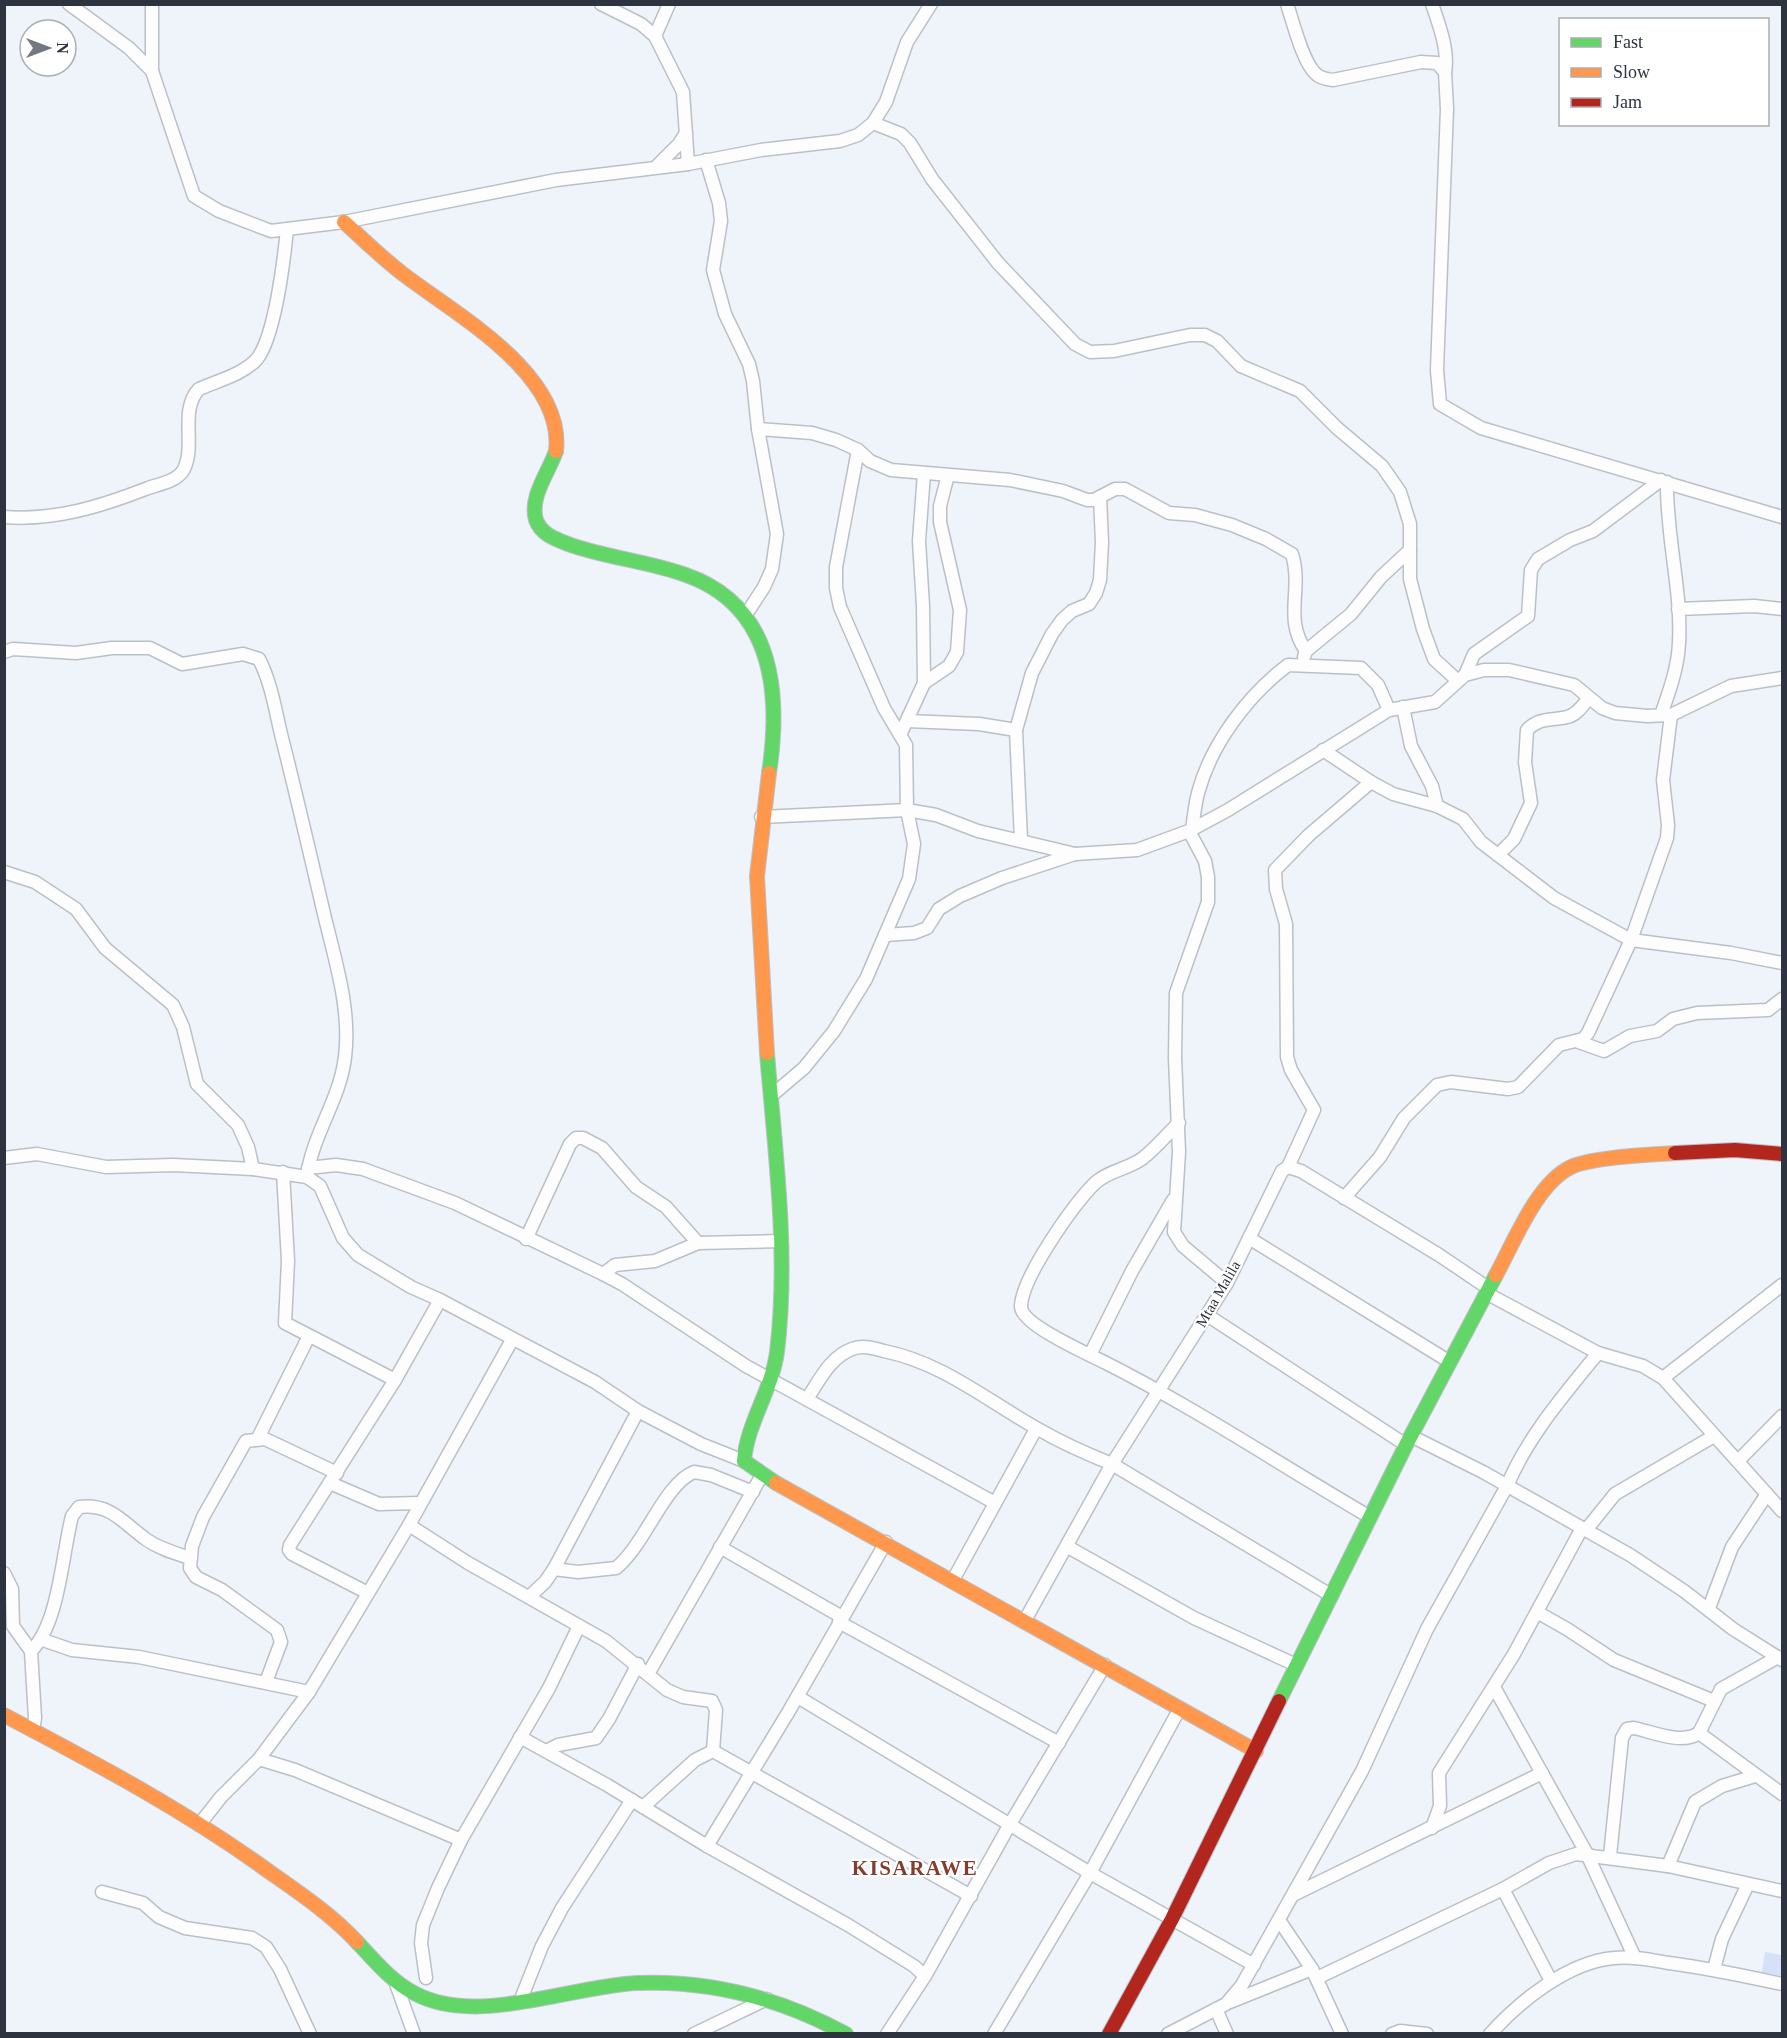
<svg xmlns="http://www.w3.org/2000/svg" width="1787" height="2038" font-family="'Times New Roman',serif">
<rect width="100%" height="100%" fill="#eff3fa"/>
<!-- green -->
<polygon fill="#d4e1f8" points="1765,1952 1782,1955 1782,1976 1762,1972"/>
<g fill="none" stroke-linecap="round" stroke-linejoin="round">
<!-- street casing -->
<g stroke="#bbc0c8" stroke-width="15">
<g id="street">
<polyline points="69,4 129,48 152,71 194,196 219,211 271,231 344,222 556,180 688,164 761,150 840,141 858,135 873,123 886,102 907,42 931,4"/>
<polyline points="152,4 152,71"/>
<polyline points="601,4 641,24 655,36 683,92 688,164"/>
<path d="M 1287,4 C 1293,22 1303,63 1316,74 C 1321,79 1327,79 1333,80 L 1421,62 L 1437,63 L 1445,72 L 1447,109 L 1437,370 L 1440,404 L 1481,428 L 1782,517"/>
<path d="M 1432,4 C 1439,24 1449,51 1445,72"/>
<polyline points="655,36 669,4"/>
<polyline points="873,123 901,134 910,143 932,179 998,263 1075,344 1090,352 1114,351 1190,335 1205,335 1217,341 1241,366 1300,391 1337,428 1382,466 1400,492 1410,524 1410,579 1423,629 1434,659 1458,681"/>
<polyline points="706,160 719,203 721,221 713,270 725,314 749,364 753,381 758,429 777,534 772,569 764,587 745,616"/>
<polyline points="656,167 679,144 686,133"/>
<path d="M 758,429 L 812,433 L 836,440 L 858,450 L 870,461 L 891,470 L 1010,480 L 1063,491 L 1087,500 L 1094,500 L 1115,489 L 1125,489 L 1169,513 L 1195,515 L 1232,525 L 1266,539 L 1292,554 C 1303,589 1283,619 1306,651"/>
<polyline points="924,473 919,541 923,606 924,683"/>
<path d="M 4,517 C 55,521 102,506 148,488 C 160,484 178,481 184,469 C 196,444 179,410 199,389 C 217,381 244,374 257,359 C 275,336 284,260 287,229"/>
<polyline points="1678,609 1754,606 1782,609"/>
<path d="M 4,652 L 13,649 L 76,653 L 112,648 L 150,648 L 182,664 L 243,654 L 259,659 C 273,686 276,717 284,746 C 298,802 311,858 324,914 C 335,960 351,1009 345,1057 C 340,1100 312,1135 307,1177"/>
<polyline points="1304,657 1306,651 1351,614 1381,577 1410,550"/>
<polyline points="1465,675 1474,654 1528,616 1531,570 1538,559 1570,540 1593,531 1661,480"/>
<polyline points="1403,707 1411,746 1432,786 1437,806"/>
<path d="M 1661,715 C 1669,692 1678,668 1679,643 C 1682,590 1666,536 1667,482"/>
<polyline points="908,721 979,724 1016,730"/>
<polyline points="901,733 924,683 949,666 957,652 960,610 940,522 940,506 948,475"/>
<polyline points="1323,750 1371,782 1393,794 1437,806 1463,819 1481,842 1554,898 1631,940 1731,953 1782,963"/>
<polyline points="761,817 907,810 936,815 978,831 1075,854 1137,850 1189,831 1228,810 1389,710 1435,702 1465,675 1484,670 1509,670 1574,685 1602,708 1615,713 1647,716 1671,715 1731,686 1782,678"/>
<path d="M 1192,829 C 1194,817 1195,804 1198,793 C 1211,744 1248,695 1288,665 L 1361,668 L 1378,685 L 1389,710"/>
<polyline points="1189,831 1205,861 1208,877 1208,902 1176,993 1175,1058 1179,1152 1174,1232 1183,1246 1227,1283"/>
<polyline points="1021,840 1016,730 1032,673 1052,634 1062,620 1072,611 1089,604 1096,593 1100,580 1102,542 1100,497"/>
<path d="M 1498,855 L 1514,839 L 1531,803 L 1525,762 L 1527,730 C 1539,717 1551,721 1567,717 C 1577,715 1583,705 1589,698"/>
<polyline points="4,872 35,882 76,909 105,948 173,1005 183,1027 197,1084 238,1125 248,1147 253,1169"/>
<polyline points="885,935 914,933 927,928 939,909 960,896 1002,878 1075,854"/>
<polyline points="1576,1041 1604,1051 1630,1036 1657,1031 1673,1019 1697,1013 1768,1010 1782,999"/>
<polyline points="771,1096 804,1068 834,1031 866,979 909,879 914,844 907,810 906,745 884,708 840,607 836,588 836,567 858,450"/>
<path d="M 1179,1123 C 1167,1134 1156,1148 1143,1158 C 1129,1169 1109,1170 1095,1183 C 1074,1204 1021,1278 1021,1307 C 1022,1325 1090,1355 1106,1363 C 1197,1409 1282,1466 1370,1517"/>
<polyline points="4,1158 37,1154 106,1167 173,1165 253,1169 307,1177 320,1186 343,1238 358,1255 411,1287 440,1300 595,1382 638,1411 701,1444 744,1461"/>
<polyline points="1288,1167 1314,1110 1291,1070 1287,1057 1286,924 1276,889 1275,870 1309,835 1371,782"/>
<polyline points="308,1168 336,1165 363,1169 455,1203 603,1274 622,1284 746,1366 995,1503"/>
<polyline points="283,1172 288,1261 285,1323 395,1380"/>
<polyline points="1344,1198 1380,1157 1404,1118 1437,1085 1451,1082 1508,1089 1518,1087 1559,1045 1583,1039 1588,1033 1631,940 1667,838 1668,825 1663,780 1671,715"/>
<polyline points="1249,1238 1450,1362"/>
<polyline points="526,1239 570,1144 576,1138 583,1138 602,1148 636,1187 666,1207 698,1243 780,1241"/>
<polyline points="603,1274 615,1265 655,1261 698,1243"/>
<polyline points="1486,1293 1598,1353 1643,1366 1663,1378 1782,1511"/>
<polyline points="1207,1315 1406,1445"/>
<polyline points="1090,1355 1132,1271 1173,1200"/>
<polyline points="1663,1378 1782,1285"/>
<path d="M 807,1399 C 819,1381 830,1357 852,1349 C 863,1345 873,1348 884,1351 C 943,1363 986,1400 1038,1429 C 1062,1443 1087,1454 1112,1464 L 1332,1596"/>
<polyline points="1411,1436 1483,1472 1630,1555 1684,1591 1733,1629 1782,1660"/>
<polyline points="258,1438 309,1336"/>
<polyline points="1738,1461 1782,1416"/>
<polyline points="330,1483 379,1504 420,1503"/>
<polyline points="409,1525 468,1563 606,1641 667,1690 683,1697 712,1701 716,1710 713,1751"/>
<polyline points="1586,1530 1615,1494 1714,1436"/>
<polyline points="720,1547 842,1617"/>
<polyline points="1068,1547 1194,1618 1296,1665"/>
<path d="M 554,1569 L 578,1572 L 616,1568 C 645,1545 664,1484 694,1472 L 711,1475 L 753,1492"/>
<polyline points="4,1573 12,1589 13,1626 31,1651"/>
<polyline points="953,1580 1036,1429"/>
<polyline points="366,1592 292,1554 289,1550 290,1545 395,1380 440,1300"/>
<polyline points="529,1597 545,1582 554,1569 638,1411"/>
<polyline points="1709,1608 1732,1547 1767,1494"/>
<polyline points="1537,1612 1567,1629 1614,1660 1714,1701"/>
<polyline points="839,1622 1059,1743"/>
<polyline points="1024,1622 1112,1464 1227,1283 1282,1171 1288,1167 1301,1171 1439,1255 1488,1288"/>
<polyline points="43,1640 72,1650 139,1657 309,1692"/>
<polyline points="648,1674 762,1475"/>
<polyline points="266,1682 281,1642 277,1630 222,1590 196,1577 190,1568 192,1546 203,1517 246,1441 265,1439 337,1473"/>
<polyline points="1494,1687 1587,1854 1635,1958"/>
<polyline points="798,1697 1090,1873 1254,1965"/>
<path d="M 33,1731 L 35,1718 L 31,1651 C 59,1624 62,1555 72,1516 L 79,1507 C 111,1503 123,1523 147,1540 C 160,1549 175,1553 190,1558"/>
<polyline points="1699,1733 1782,1794"/>
<polyline points="520,1737 607,1785 707,1846 848,1925 914,1966 925,1976"/>
<polyline points="546,1751 558,1745 596,1738 609,1719 638,1664"/>
<polyline points="259,1759 295,1770 461,1840"/>
<polyline points="643,1807 695,1760 713,1751 971,1896"/>
<polyline points="199,1825 221,1797 259,1759 309,1692 409,1525 512,1340"/>
<polyline points="1432,1828 1440,1806 1439,1773 1514,1654 1582,1528"/>
<polyline points="707,1846 789,1711 886,1542"/>
<path d="M 1610,1856 L 1622,1738 L 1627,1729 L 1634,1728 C 1653,1732 1682,1745 1699,1733 L 1721,1689 L 1778,1657"/>
<polyline points="1668,1866 1695,1802 1722,1786 1755,1776"/>
<polyline points="1503,1889 1551,1981"/>
<polyline points="102,1892 143,1903 159,1917 185,1928 252,1938 266,1947 280,1969 310,2034"/>
<polyline points="1293,1895 1542,1773"/>
<polyline points="1279,1920 1312,1969 1342,2034"/>
<polyline points="1714,1969 1722,1939 1748,1884"/>
<polyline points="426,1978 421,1943 423,1925 438,1888 461,1840 549,1688 579,1626"/>
<polyline points="1317,1978 1503,1889 1549,1863 1576,1854 1668,1866 1782,1891"/>
<polyline points="395,1981 414,2034"/>
<polyline points="521,1999 542,1946 562,1908 632,1800"/>
<polyline points="1230,2002 1312,1969"/>
<polyline points="1216,2009 1227,2034"/>
<polyline points="694,2034 767,1999"/>
<polyline points="887,2034 925,1976 1010,1824 1105,1665"/>
<polyline points="994,2034 1090,1873 1180,1708"/>
<path d="M 1168,2034 L 1226,2004 L 1242,1985 L 1362,1771 L 1427,1629 L 1507,1486 C 1528,1436 1564,1395 1598,1353"/>
<polyline points="1392,2034 1400,2031 1427,2034"/>
<path d="M 1490,2034 C 1520,2001 1568,1962 1614,1958 C 1632,1956 1651,1960 1669,1963 C 1707,1968 1745,1976 1782,1984"/>
</g>
</g>
<!-- fast casing -->
<g stroke="#bbc0c8" stroke-width="16">
<g id="fast">
<path d="M 556,451 C 549,472 529,497 536,520 C 541,534 555,539 568,544 C 606,558 648,561 686,575 C 774,606 781,694 769,773"/>
<path d="M 767,1053 C 775,1151 789,1254 777,1352 C 772,1390 747,1423 744,1461 L 776,1483"/>
<polyline points="1279,1701 1406,1445 1496,1275"/>
<path d="M 357,1942 C 374,1960 391,1981 414,1993 C 476,2027 570,1986 637,1983 C 712,1980 780,1998 846,2034"/>
</g>
</g>
<!-- slow casing -->
<g stroke="#bbc0c8" stroke-width="16">
<g id="slow">
<path d="M 344,222 C 363,239 382,258 403,274 C 455,314 565,374 556,451"/>
<polyline points="767,1053 757,876 769,773"/>
<path d="M 1496,1275 C 1514,1242 1537,1183 1571,1167 C 1592,1157 1650,1155 1675,1153"/>
<polyline points="776,1483 1256,1751"/>
<path d="M 4,1715 C 97,1764 186,1811 271,1873 C 301,1894 332,1915 357,1942"/>
</g>
</g>
<!-- jam casing -->
<g stroke="#bbc0c8" stroke-width="16">
<g id="jam">
<polyline points="1675,1153 1735,1150 1782,1154"/>
<polyline points="1109,2034 1172,1919 1279,1701"/>
</g>
</g>
<!-- street -->
<use href="#street" stroke="#fdfdfe" stroke-width="12"/>
<!-- fast -->
<use href="#fast" stroke="#63d668" stroke-width="14"/>
<!-- slow -->
<use href="#slow" stroke="#ff974d" stroke-width="14"/>
<!-- jam -->
<use href="#jam" stroke="#b3261e" stroke-width="14"/>
</g>
<g text-anchor="middle" stroke-width="4.5" stroke-linejoin="round" paint-order="stroke">
<!-- street labels -->
<g font-size="15" fill="#2e343f" stroke="#fff">
<text transform="translate(1218 1294) rotate(-60)" y="5">Mtaa Malila</text>
</g>
<!-- district labels -->
<g font-size="21" font-weight="bold" letter-spacing="1.5" fill="#833d2e" stroke="#fff">
<text x="915" y="1875">KISARAWE</text>
</g>
</g>
<!-- border -->
<rect width="1787" height="2038" fill="none" stroke="#2e343f" stroke-width="12"/>
<!-- legend -->
<rect x="1559" y="18" width="210" height="108" fill="#ffffff" stroke="#abaeb2" stroke-width="1.5"/>
<rect x="1571" y="38" width="30" height="9" fill="#63d668" stroke="#abaeb2" stroke-width="1.5"/>
<text x="1613" y="48" font-size="18" fill="#2e343f">Fast</text>
<rect x="1571" y="68" width="30" height="9" fill="#ff974d" stroke="#abaeb2" stroke-width="1.5"/>
<text x="1613" y="78" font-size="18" fill="#2e343f">Slow</text>
<rect x="1571" y="98" width="30" height="9" fill="#b3261e" stroke="#abaeb2" stroke-width="1.5"/>
<text x="1613" y="108" font-size="18" fill="#2e343f">Jam</text>
<!-- north arrow -->
<g transform="translate(48 48) rotate(90)"><circle r="28" fill="#ffffff" stroke="#abaeb2" stroke-width="1.5"/>
<path d="M0-4.5L10 22L0 15L-10 22Z" fill="#727780"/>
<text y="-9" font-size="16" font-weight="bold" text-anchor="middle" fill="#2e343f">N</text>
</g>
</svg>
